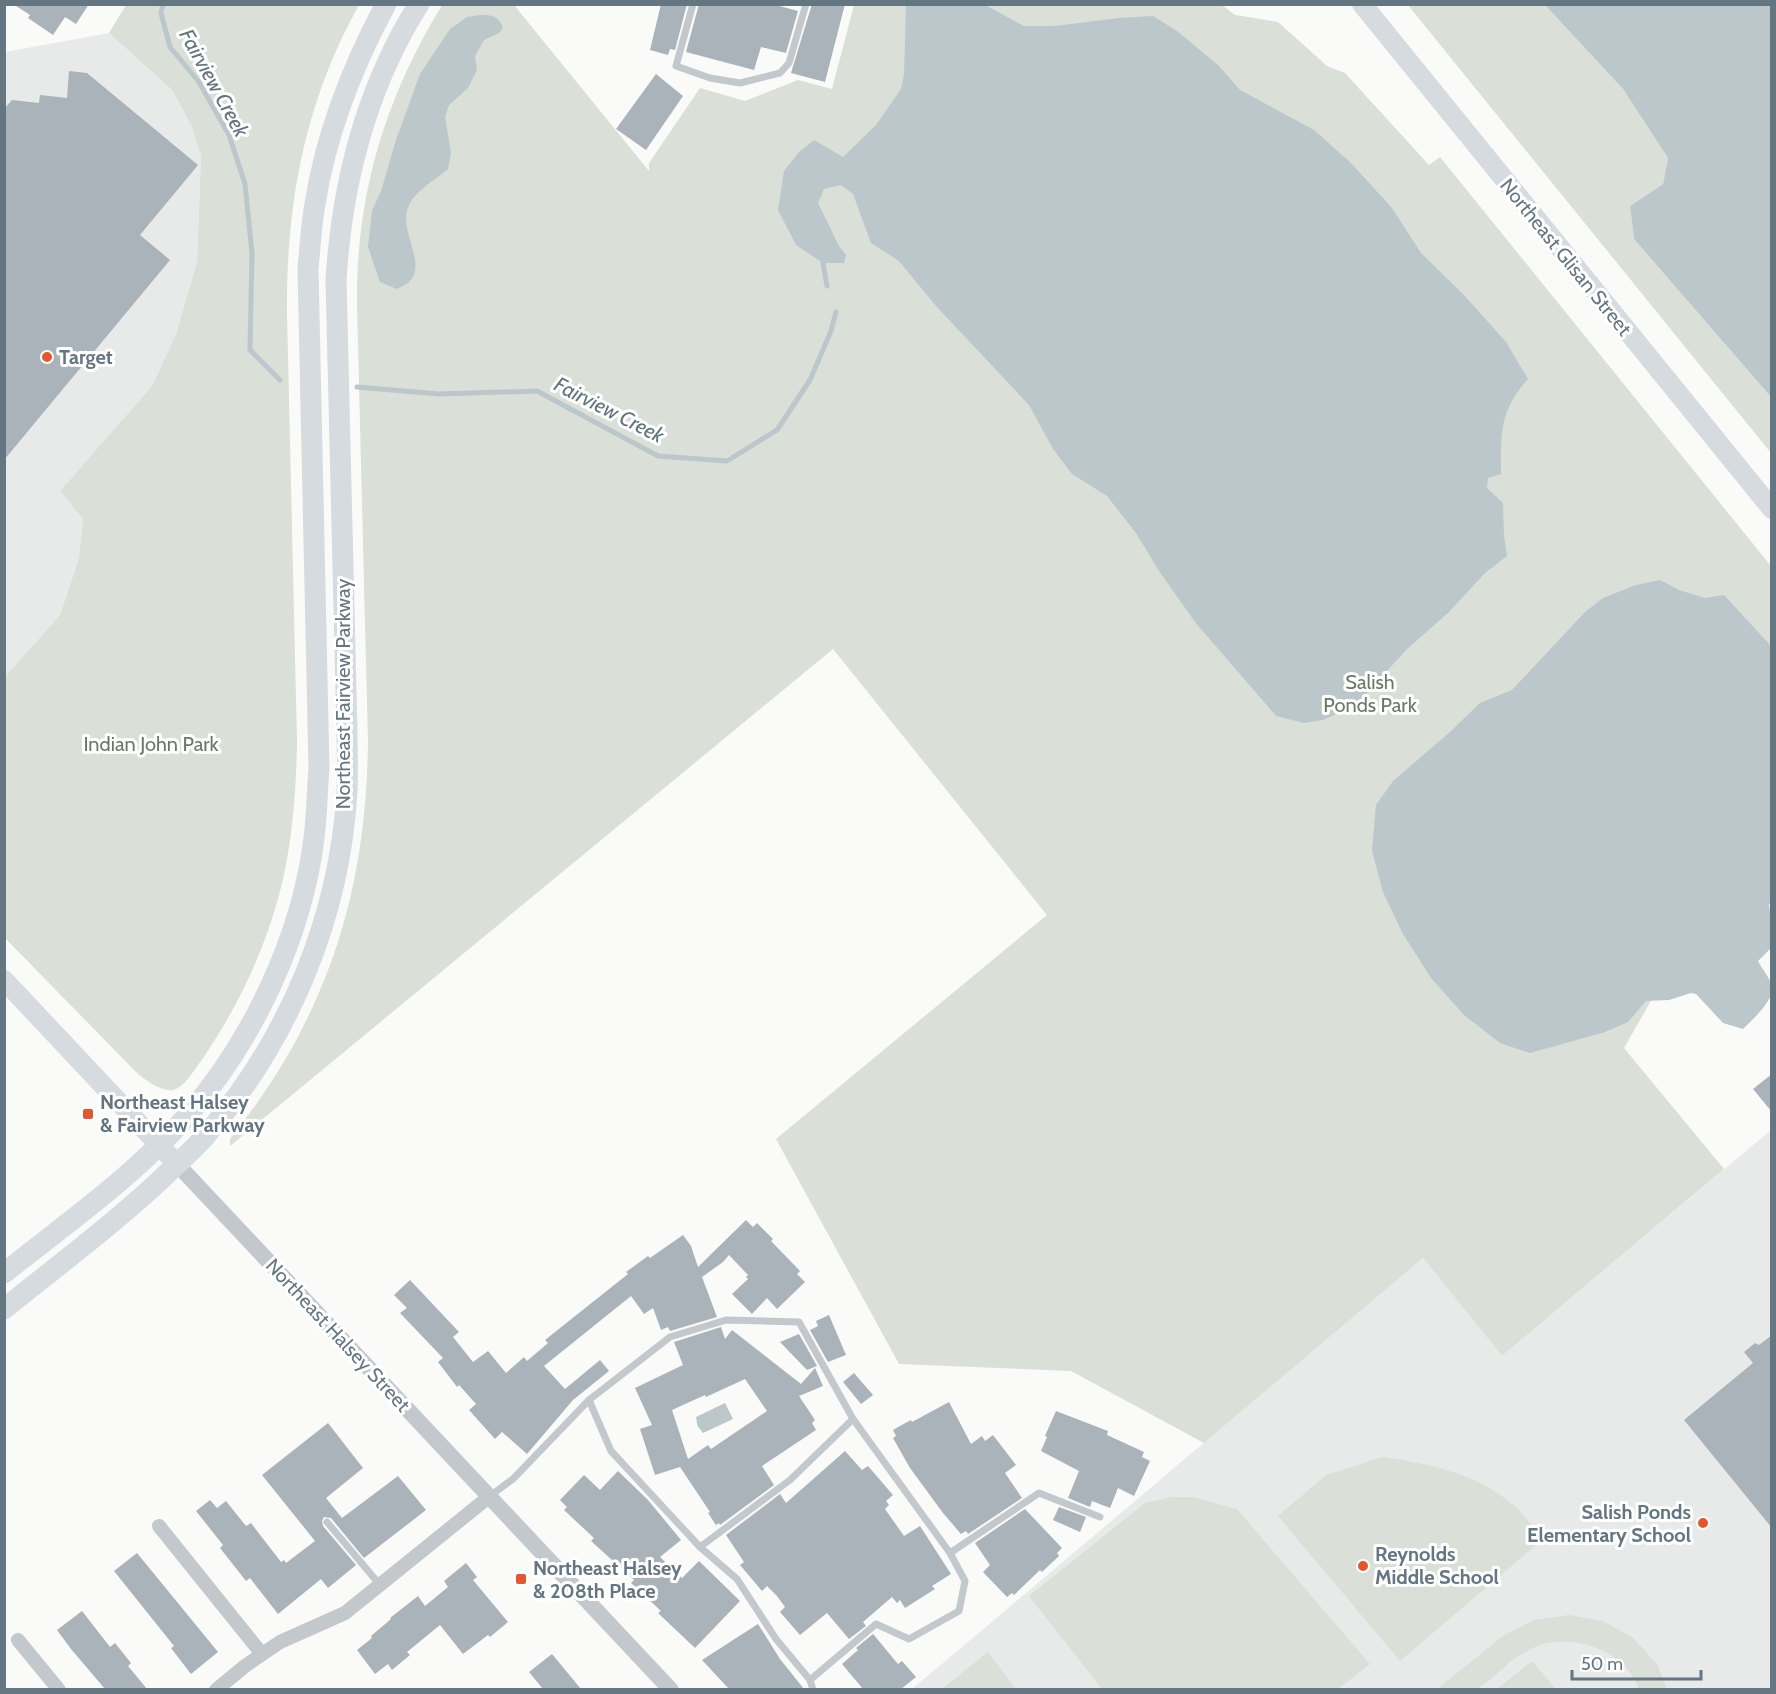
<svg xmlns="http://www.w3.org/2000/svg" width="1776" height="1694" font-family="Cabin,sans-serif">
<rect width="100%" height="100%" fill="#fafaf8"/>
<!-- built -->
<g fill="#e8e9e9">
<polygon points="109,33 172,90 191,125 201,154 197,262 176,334 152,386 60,491 83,519 79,558 60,615 5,677 5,52"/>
<polygon points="1771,1130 1771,1689 911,1690 1423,1258 1502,1356"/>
</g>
<!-- green -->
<g fill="#dadfd7">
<path d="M 1221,4 L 1235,15 L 1278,22 L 1327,66 L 1345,73 L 1429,165 L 1440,157 L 1771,566 L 1771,791 L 1624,1048 L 1724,1169 L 1502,1356 L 1423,1258 L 1204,1443 L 1071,1371 L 899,1364 L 776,1139 L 1047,915 L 833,649 L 230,1146 L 230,1139 C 326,1019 366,896 368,743 L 357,304 C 356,194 385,99 442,5 L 514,5 L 649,171 L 649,163 L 700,88 L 745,101 L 798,80 L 832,89 L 854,5 Z"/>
<path d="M 126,5 L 359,5 C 305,101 286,203 287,313 L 297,743 C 296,789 293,834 283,879 C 268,944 239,1006 201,1061 C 194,1070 185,1087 173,1090 C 162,1092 145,1080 137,1073 L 4,937 L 5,677 L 60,615 L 79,558 L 83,519 L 60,491 L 152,386 L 176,334 L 197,262 L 201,155 L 191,125 L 172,90 L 109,33 Z"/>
<polygon points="1408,5 1545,5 1623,89 1668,158 1663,184 1630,206 1634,239 1771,397 1771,453"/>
<path d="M 1383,1457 C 1429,1464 1476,1473 1512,1504 C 1524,1513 1533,1528 1542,1540 L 1400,1661 L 1278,1516 L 1326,1475 Z"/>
<polygon points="1172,1497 1193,1497 1237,1509 1370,1664 1338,1689 1102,1689 1029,1596 1145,1503"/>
<path d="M 1569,1615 L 1603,1621 L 1633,1638 L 1657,1664 L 1667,1689 L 1639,1689 C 1626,1652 1580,1635 1543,1644 C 1535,1646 1526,1652 1518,1656 C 1507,1663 1485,1687 1474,1690 C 1463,1692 1449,1690 1437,1689 L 1503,1636 L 1534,1620 Z"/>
<polygon points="988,1652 1016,1689 942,1689"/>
<polygon points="1532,1661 1556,1689 1497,1689"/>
</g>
<!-- water -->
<g fill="#bbc7cb">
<path d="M 906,5 L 985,5 L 1024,26 L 1055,26 L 1119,18 L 1153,16 L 1177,31 L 1219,66 L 1240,90 L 1314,130 L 1351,163 L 1392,208 L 1421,253 L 1464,295 L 1506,342 L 1528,379 C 1499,411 1501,434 1501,474 L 1488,478 L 1487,488 L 1503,503 L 1504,536 L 1507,556 L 1485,573 L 1448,613 L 1407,649 L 1356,705 L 1323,720 L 1304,723 L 1276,716 L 1195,622 L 1159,571 L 1136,533 L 1107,496 L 1072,474 L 1053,449 L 1029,405 L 936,306 L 899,261 L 871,243 L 853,194 L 841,185 L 824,189 L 818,203 L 839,246 L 846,255 L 844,263 L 823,263 L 796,245 L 778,210 L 784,171 L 799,152 L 814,140 L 843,157 L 876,125 L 901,89 L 904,75 Z"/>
<polygon points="1545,5 1771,5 1771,397 1634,239 1630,206 1663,184 1668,158 1623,89"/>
<path d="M 480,15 C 492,15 499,16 503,28 L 499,33 L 484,40 L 475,56 L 477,70 L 468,88 L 449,105 L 445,117 L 451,153 L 448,169 C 434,181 412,192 407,211 C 400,237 436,275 397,289 L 380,282 L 368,247 L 372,211 L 381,191 L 396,140 L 420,74 L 450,29 L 467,17 Z"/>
<path d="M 1660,580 L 1679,590 L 1705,598 L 1724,595 L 1771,646 L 1772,901 L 1769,905 L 1771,917 L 1772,947 L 1758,961 C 1762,969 1770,978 1772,986 C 1775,1000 1752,1020 1743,1029 L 1723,1023 L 1696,994 L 1691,993 L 1669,1000 L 1646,1001 L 1628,1022 L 1605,1032 L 1530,1053 L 1500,1043 L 1464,1015 L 1431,978 L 1403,934 L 1383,892 L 1372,851 L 1376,805 L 1393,781 L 1450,732 L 1480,703 L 1512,690 L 1585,612 L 1603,598 L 1636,585 Z"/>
<path d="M 725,1403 L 733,1419 L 703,1433 C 697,1424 698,1430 696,1417 Z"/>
</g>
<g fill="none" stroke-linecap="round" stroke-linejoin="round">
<!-- stream -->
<g stroke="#bbc7cb" stroke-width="5">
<polyline points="163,4 161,13 170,47 199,82 229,135 245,184 252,253 250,350 280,380"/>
<polyline points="823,263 827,286"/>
<polyline points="357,387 439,394 537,391 658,456 727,461 777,430 810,380 831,331 836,312"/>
</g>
</g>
<!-- building -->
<g fill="#aab3b9" fill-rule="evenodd">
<polygon points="13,4 89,4 76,24 65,17 53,35 28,18 30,15"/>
<polygon points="661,4 687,4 675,50 670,49 668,55 650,50"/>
<polygon points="699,4 772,4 798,11 786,53 761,47 754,70 686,52"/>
<polygon points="812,4 845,4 825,82 791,73"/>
<polygon points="69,71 87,73 198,165 140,235 170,260 4,460 4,109 12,100 39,103 40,95 67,98"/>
<polygon points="656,74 683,96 646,150 616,129"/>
<polygon points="1772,1074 1772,1112 1753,1089"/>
<polygon points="746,1220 753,1227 757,1223 773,1239 771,1241 800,1271 797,1274 805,1282 777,1309 767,1298 752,1314 732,1294 748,1279 746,1277 748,1275 729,1255 723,1262 702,1277 717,1317 670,1331 668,1327 661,1330 653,1308 644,1314 631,1296 544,1366 565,1389 600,1360 609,1371 573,1400 527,1454 502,1432 495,1439 469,1410 476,1404 459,1385 457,1387 438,1362 443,1358 400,1313 407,1308 394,1295 410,1280 459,1332 453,1337 473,1362 488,1351 506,1373 524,1357 527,1361 548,1343 545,1340 628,1274 626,1272 648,1256 650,1258 683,1235 691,1246 698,1267"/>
<polygon points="829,1315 846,1355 828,1362 810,1330 818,1326 816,1321"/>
<path d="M 721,1327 L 725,1339 L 732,1330 L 801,1384 L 815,1368 L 823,1386 L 799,1396 L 815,1420 L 812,1423 L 816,1430 L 762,1466 L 774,1485 L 720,1525 L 719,1523 L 716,1525 L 708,1513 L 710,1512 L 680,1467 L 655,1475 L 640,1429 L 652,1425 L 635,1388 L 683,1365 L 674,1342 ZM 745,1379 L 767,1411 L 711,1449 L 708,1445 L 688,1459 L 672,1410 L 705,1395 L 706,1397 Z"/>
<polygon points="799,1334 817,1366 807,1370 780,1342"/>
<polygon points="1772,1335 1772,1528 1684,1420 1753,1363 1744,1352 1755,1343 1759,1345"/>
<polygon points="854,1373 873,1395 861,1404 843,1382"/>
<polygon points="949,1402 971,1444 982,1436 985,1441 993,1435 1016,1465 1005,1473 1022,1498 968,1534 966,1531 961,1534 943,1513 910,1468 893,1438 896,1436 893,1430 900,1426 911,1420 912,1422"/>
<polygon points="1056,1411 1108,1431 1107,1435 1144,1452 1142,1457 1150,1461 1134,1496 1118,1488 1110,1508 1092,1501 1090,1507 1068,1498 1079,1471 1041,1451 1047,1437 1045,1436"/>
<polygon points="328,1423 363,1468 326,1498 342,1518 398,1476 426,1510 364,1558 331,1518 324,1517 322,1521 323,1526 356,1565 328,1588 321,1579 278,1614 250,1578 246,1581 220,1548 223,1545 196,1511 210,1500 217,1508 226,1501 246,1526 251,1523 281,1562 284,1560 286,1563 315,1541 262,1475"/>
<polygon points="845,1451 862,1470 868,1466 893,1495 886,1501 889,1505 885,1509 904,1536 920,1526 951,1574 932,1586 935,1589 905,1608 900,1600 897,1603 892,1597 863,1622 866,1626 849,1639 827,1613 800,1635 780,1612 785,1607 777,1596 767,1586 762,1591 740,1565 744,1562 726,1535 780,1494 786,1503"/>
<polygon points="618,1471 648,1500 681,1540 660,1557 682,1578 699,1561 740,1601 695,1648 658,1613 661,1611 631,1583 634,1580 591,1541 594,1538 564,1510 567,1507 560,1500 584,1475 600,1490"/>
<polygon points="1059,1507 1086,1517 1080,1532 1053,1520"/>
<polygon points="1025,1509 1062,1548 1057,1553 1059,1556 1042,1572 1040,1570 1014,1595 1012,1593 1007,1597 983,1572 990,1565 975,1543"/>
<polygon points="137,1553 218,1652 191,1674 171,1648 174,1646 114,1571"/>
<polygon points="466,1563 477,1577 473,1580 508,1622 490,1637 488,1635 463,1654 440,1625 407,1652 410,1655 392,1670 388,1664 375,1674 357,1650 372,1638 371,1636 391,1619 390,1618 418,1596 425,1606 448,1587 444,1581"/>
<polygon points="82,1611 110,1647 115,1643 131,1663 128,1666 147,1689 105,1689 71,1649 57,1630"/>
<polygon points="758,1624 780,1659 804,1689 729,1689 702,1660"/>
<polygon points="873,1634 898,1664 902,1661 916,1677 901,1689 863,1689 842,1664 858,1650 856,1648"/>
<polygon points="552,1654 581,1689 543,1689 529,1672"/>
</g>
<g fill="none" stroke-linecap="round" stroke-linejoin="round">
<!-- service -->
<g stroke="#c3c8cc" stroke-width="7">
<polyline points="693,4 676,66 710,78 740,83 780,73 789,63 806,4"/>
<polyline points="589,1400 670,1337 726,1320 799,1322 853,1419"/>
<polyline points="490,1496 513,1479 589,1400 611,1451 700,1547 790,1480 853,1419 950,1553 965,1581 959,1611 909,1639 876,1624 810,1680 813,1690"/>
<polyline points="327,1522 380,1585"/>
<polyline points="700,1547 737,1579 776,1639 810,1680"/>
<polyline points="950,1553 1039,1493 1100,1517"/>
</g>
<!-- minor -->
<g stroke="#c3c8cc" stroke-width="14">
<polyline points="159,1526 262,1654"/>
<polyline points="18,1640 59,1690"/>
<polyline points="216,1690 245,1666 280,1642 345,1613 490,1496"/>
</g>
<!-- tertiary -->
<polyline stroke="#c3c8cc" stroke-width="16" points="177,1164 671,1690"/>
<!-- secondary -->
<g stroke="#d6dbdf" stroke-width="20">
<polyline points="1362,4 1772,509"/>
<polyline points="4,980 177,1164"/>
</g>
<!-- primary -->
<g stroke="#d6dbdf" stroke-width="21">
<path d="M 4,1273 C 67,1223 134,1176 187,1116 C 253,1041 302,936 314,838 C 317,815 317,792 319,769 L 308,269 C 310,248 311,226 315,204 C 326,134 352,67 386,4"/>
<path d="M 4,1309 C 62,1262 122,1218 175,1166 C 186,1156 197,1146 207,1134 C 289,1039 340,917 347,791 C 348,772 347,752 347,732 L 336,280 C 342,183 366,88 419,4"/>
</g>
</g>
<!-- markers -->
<g fill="#e4572e" stroke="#fff" stroke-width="2">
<circle cx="47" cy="357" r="6"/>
<rect x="82" y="1108" width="12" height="12" rx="3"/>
<circle cx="1703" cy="1523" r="6"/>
<circle cx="1363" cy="1566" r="6"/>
<rect x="515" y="1573" width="12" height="12" rx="3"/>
</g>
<g text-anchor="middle" stroke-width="6" stroke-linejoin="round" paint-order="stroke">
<!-- street labels -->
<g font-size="20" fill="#657683" stroke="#fff">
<text transform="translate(1566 257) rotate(51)" y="7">Northeast Glisan Street</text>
<text transform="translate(343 694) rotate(-90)" y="7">Northeast Fairview Parkway</text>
<text transform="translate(338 1335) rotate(47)" y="7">Northeast Halsey Street</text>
</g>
<!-- poi labels -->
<g font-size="20" font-weight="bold" fill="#657683" stroke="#fff" text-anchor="start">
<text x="59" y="364">Target</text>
<text x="100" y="1109">Northeast Halsey<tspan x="100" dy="23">&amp; Fairview Parkway</tspan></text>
<text x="1691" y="1519" text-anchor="end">Salish Ponds<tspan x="1691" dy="23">Elementary School</tspan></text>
<text x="1375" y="1561">Reynolds<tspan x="1375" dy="23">Middle School</tspan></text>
<text x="533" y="1575">Northeast Halsey<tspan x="533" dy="23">&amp; 208th Place</tspan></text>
</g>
<!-- park labels -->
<g font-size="20" fill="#687a64" stroke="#fff">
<text x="1370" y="689">Salish<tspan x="1370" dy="23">Ponds Park</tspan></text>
<text x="151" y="751">Indian John Park</text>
</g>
<!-- water labels -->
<g font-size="21" font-style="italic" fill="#60757c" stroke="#fff">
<text transform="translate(214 83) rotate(61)" y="7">Fairview Creek</text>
<text transform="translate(609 410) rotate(27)" y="7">Fairview Creek</text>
</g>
</g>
<!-- border -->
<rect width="1776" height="1694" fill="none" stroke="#657683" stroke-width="12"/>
<!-- scale -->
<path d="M1572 1670v9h129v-9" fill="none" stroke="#657683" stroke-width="3"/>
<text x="1581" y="1670" font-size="18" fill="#657683" stroke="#ffffff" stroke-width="4.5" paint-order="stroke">50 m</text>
</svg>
